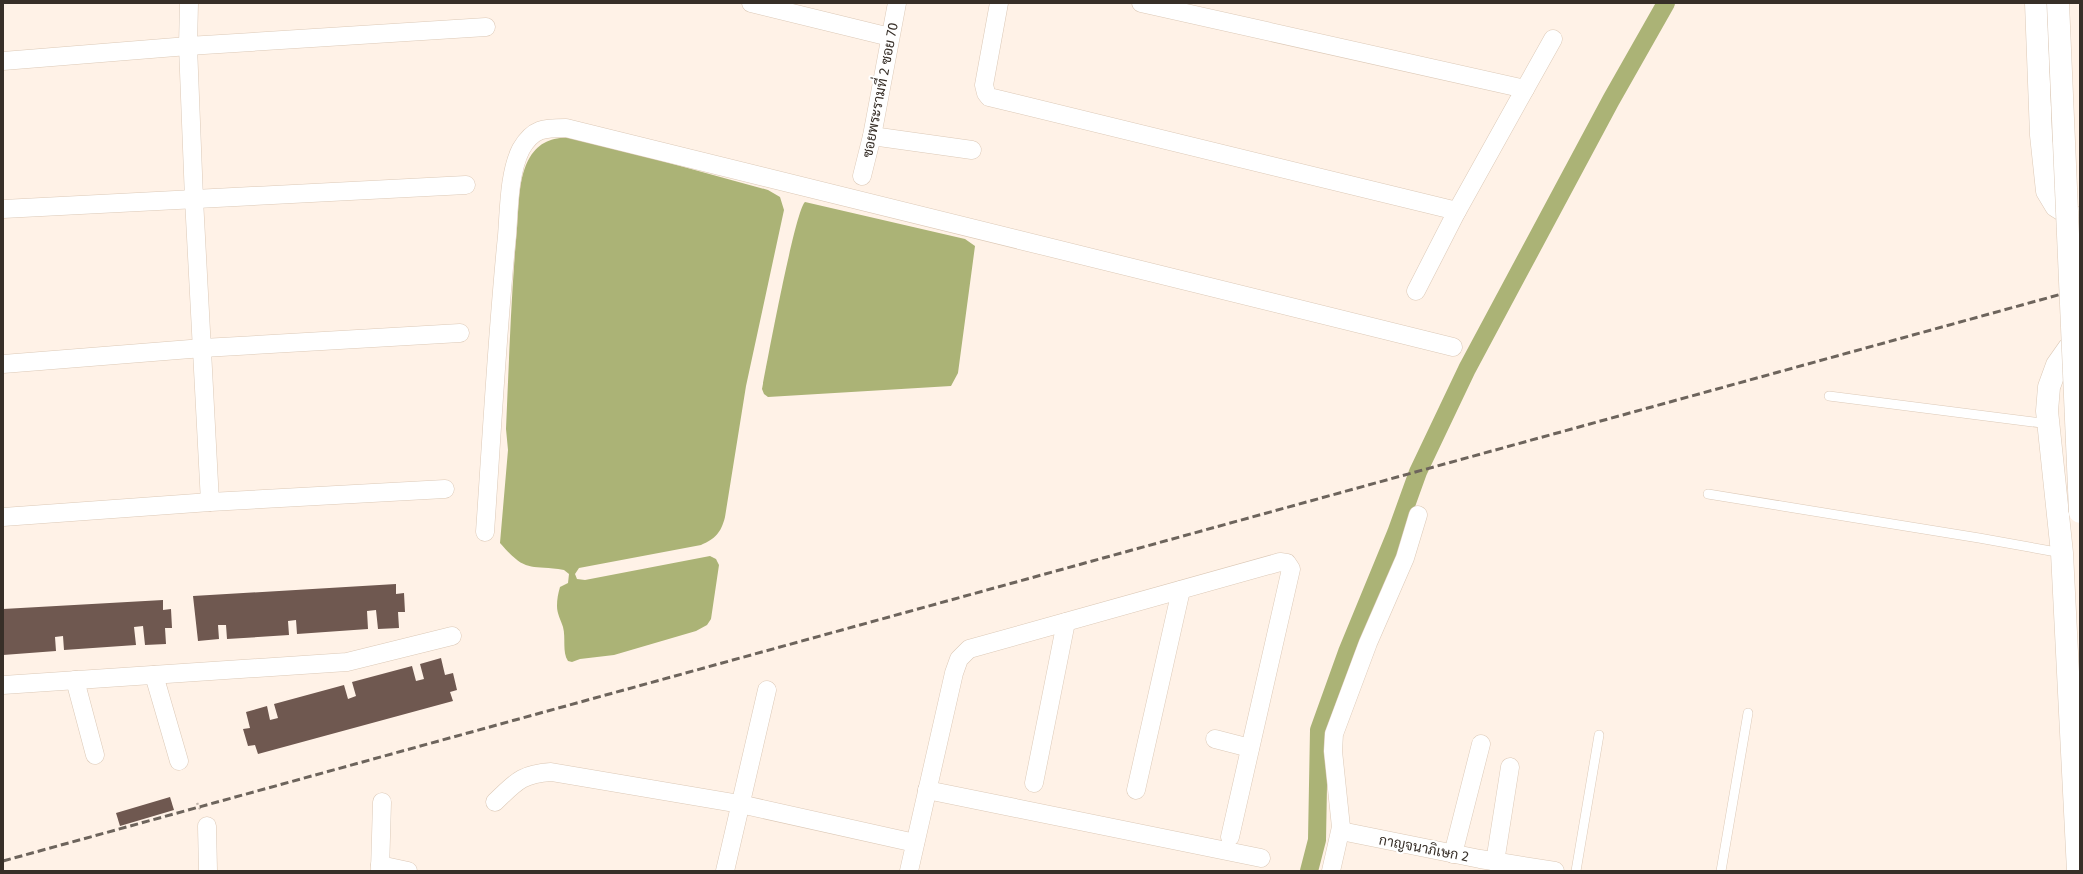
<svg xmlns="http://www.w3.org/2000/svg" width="2083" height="874" font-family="'Fira Sans',Sarabun,sans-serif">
<rect width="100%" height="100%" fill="#fff2e7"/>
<!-- water -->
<g fill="#abb376">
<path d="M 569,137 L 582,139 L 768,190 L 780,197 L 784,210 L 746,386 L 725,517 C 721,533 715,539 701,545 L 579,568 L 575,574 L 577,579 L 585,580 L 710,556 L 716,559 L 719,565 L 711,619 L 707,625 L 696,631 L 614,655 L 580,659 L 572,662 L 568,661 C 562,652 566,638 563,627 C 561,620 557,614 557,606 C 557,599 558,594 560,587 L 568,583 L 569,574 L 564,570 C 528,564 527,574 500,543 L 508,450 L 506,429 C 509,362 511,295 517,228 C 519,204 518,177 530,157 C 539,142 552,138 569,137 Z"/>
<path d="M 805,202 L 965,239 L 975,246 L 958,373 L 951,386 L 768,397 L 764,394 L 762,389 C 767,363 795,211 805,202 Z"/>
</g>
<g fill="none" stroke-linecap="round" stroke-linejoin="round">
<!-- canal -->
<polyline stroke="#abb376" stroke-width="18" points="1309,871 1317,840 1319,730 1347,652 1396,533 1418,472 1467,369 1611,100 1666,3"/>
</g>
<!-- building -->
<g fill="#6f5850">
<polygon points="396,584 396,594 404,593 405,612 398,612 399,628 378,629 376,610 367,611 368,629 297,634 296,620 288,621 289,635 227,639 226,625 218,625 219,639 198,641 193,596"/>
<polygon points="163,600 163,610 171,609 172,628 165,628 166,644 145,645 143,626 134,627 136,645 64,650 63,636 55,637 56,651 3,655 3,609"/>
<polygon points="441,658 445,675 453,673 457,690 450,692 453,701 258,754 255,745 248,746 243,729 250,728 246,712 267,706 270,720 278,718 274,704 344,685 348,699 356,696 352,682 412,666 416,681 424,679 420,664"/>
<polygon points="170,797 174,810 120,826 116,813"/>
</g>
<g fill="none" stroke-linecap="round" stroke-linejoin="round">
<!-- lane casing -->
<g stroke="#dcc9b7" stroke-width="10">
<g id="lane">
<polyline points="1829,396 2049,424"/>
<polyline points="1708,494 1979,538 2062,553"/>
<polyline points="1576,871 1599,735"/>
<polyline points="1721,871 1748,713"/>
</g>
</g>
<!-- street casing -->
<g stroke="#dcc9b7" stroke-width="19">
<g id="street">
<polyline points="189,3 188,46 194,199 210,502"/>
<polyline points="751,3 890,37"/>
<polyline points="999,3 984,85 986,93 989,97 1457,211 1525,89 1141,3"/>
<polyline points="3,61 188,46 486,27"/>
<polyline points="1525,89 1553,39"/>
<polyline points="872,136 972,150"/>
<polyline points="862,176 872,136 897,3"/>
<polyline points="3,209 466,185"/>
<polyline points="1416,291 1457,211"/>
<polyline points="3,364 203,348 460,333"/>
<polyline points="3,517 210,502 445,489"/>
<path d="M 485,532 C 492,433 497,334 507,236 C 509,210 509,172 521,149 C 533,128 544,128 566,128 L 1453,347"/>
<polyline points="154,675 179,761"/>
<polyline points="75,680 95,755"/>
<polyline points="3,685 347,662 452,636"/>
<polyline points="1215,739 1250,748"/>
<polyline points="1034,783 1066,622"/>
<polyline points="927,790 1261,858"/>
<polyline points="1136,790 1181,590"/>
<path d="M 495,802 C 516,782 521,774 551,772 L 740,804 L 915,843"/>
<polyline points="207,826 208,871"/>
<polyline points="1341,831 1480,859 1555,871"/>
<polyline points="1453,854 1481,744"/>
<polyline points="1495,862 1510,767"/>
<polyline points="380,865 408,871"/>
<polyline points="380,871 382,802"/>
<polyline points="725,871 767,690"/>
<polyline points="909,871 954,673 959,659 969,649 1280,562 1287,563 1291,569 1230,837"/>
<polyline points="1331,871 1341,827 1333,751 1334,734 1368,643 1405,558 1418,515"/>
</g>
</g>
<!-- secondary casing -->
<g stroke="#dcc9b7" stroke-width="23">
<g id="secondary">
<polyline points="2036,3 2041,135 2047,191 2056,206 2080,221"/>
<polyline points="2078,871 2062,553 2047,411 2049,387 2057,365 2069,348 2080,346"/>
</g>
</g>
<!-- path -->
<polyline stroke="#c2b6ac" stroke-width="2.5" stroke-dasharray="2 3" stroke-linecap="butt" points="197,803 201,811"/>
<!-- lane -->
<use href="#lane" stroke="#fff" stroke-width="9"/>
<!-- street -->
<use href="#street" stroke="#fff" stroke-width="18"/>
<!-- secondary -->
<use href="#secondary" stroke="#fff" stroke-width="22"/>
<!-- rail -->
<polyline stroke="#6d645c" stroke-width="3" stroke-dasharray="8 4" stroke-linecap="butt" points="3,861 2080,289"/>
<!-- secondary-bridge casing -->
<g stroke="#dcc9b7" stroke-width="23" stroke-linecap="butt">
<polyline id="secondary-bridge" points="2058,3 2080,512"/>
</g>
<!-- secondary-bridge -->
<use href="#secondary-bridge" stroke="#fff" stroke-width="22"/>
</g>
<g text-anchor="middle" stroke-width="4" stroke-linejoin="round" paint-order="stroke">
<!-- street labels -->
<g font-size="14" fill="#372f28" stroke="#fff">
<text transform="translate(880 90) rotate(-79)" y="5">ซอยพระรามที่ 2 ซอย 70</text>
<text transform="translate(1424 848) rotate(11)" y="5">กาญจนาภิเษก 2</text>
</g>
</g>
<!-- border -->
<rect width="2083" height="874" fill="none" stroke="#372f28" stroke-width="8"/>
</svg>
